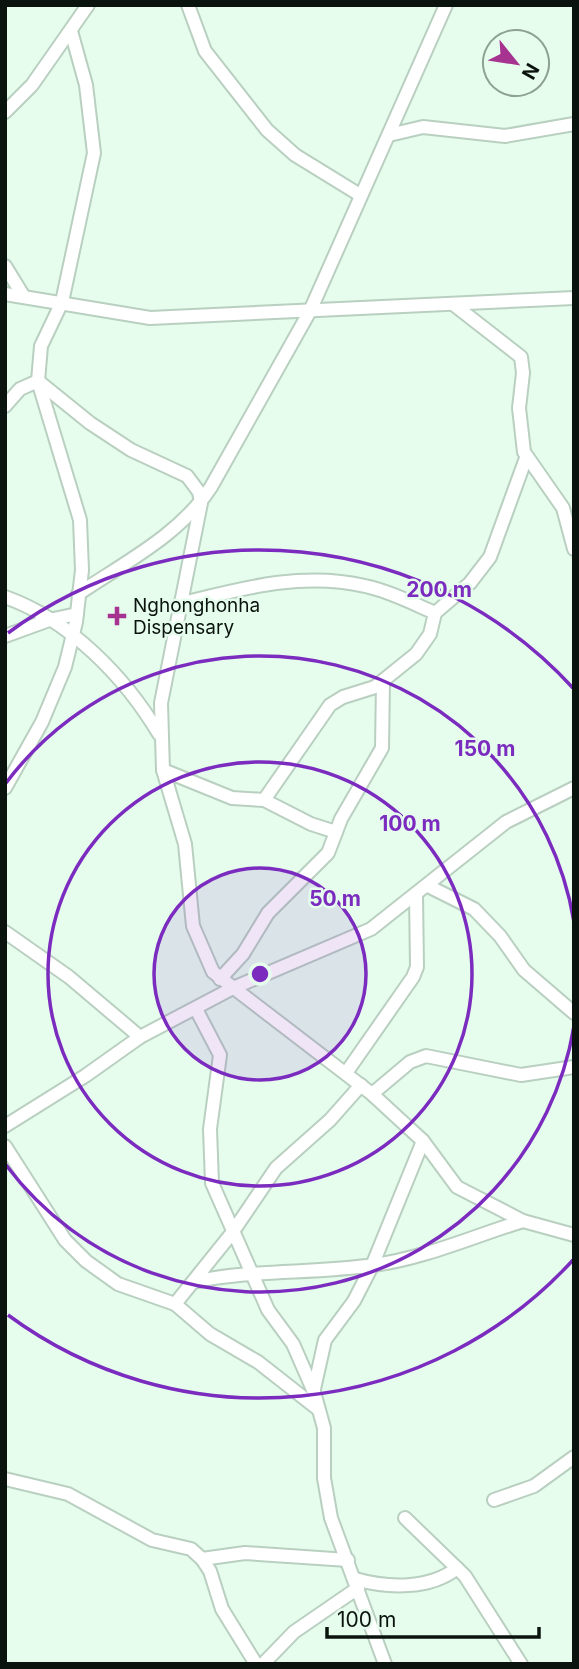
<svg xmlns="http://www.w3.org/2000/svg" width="579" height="1669" font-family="Inter,sans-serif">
<rect width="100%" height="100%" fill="#e6fdee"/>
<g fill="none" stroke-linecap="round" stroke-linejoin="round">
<!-- street casing -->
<g stroke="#b9cfc0" stroke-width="16">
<g id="street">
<polyline points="188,5 205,51 267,130 295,155 360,195"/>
<polyline points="5,112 32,85 88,5"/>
<polyline points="389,135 423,127 505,136 574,124"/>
<polyline points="5,266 24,297"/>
<polyline points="5,294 150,318 574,298"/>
<polyline points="453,304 521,357 523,373 519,408 524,452 563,508 574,549"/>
<polyline points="5,406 20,389 38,381 90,423 131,450 187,476 199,492 201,503 161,703 163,770 185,844 193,926 213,972 372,1094 423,1141 457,1187 523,1221 574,1235"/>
<path d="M 78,594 C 124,563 181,534 211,487 L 310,311 L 446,5"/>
<path d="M 5,597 C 70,620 125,677 159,734"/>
<path d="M 179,604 C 240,589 302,571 365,586 C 389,591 412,603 435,613"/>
<polyline points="5,636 49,620 77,614"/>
<polyline points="163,770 232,798 264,800 311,824 336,832"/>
<polyline points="5,788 42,722 65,667 76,622 82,570 80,520 38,381 41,346 62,302 94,153 86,85 71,31"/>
<polyline points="264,800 330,705 343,697 375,687 416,654 430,634 435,613 470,583 490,557 526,458"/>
<polyline points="428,886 474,909 500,936 524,970 574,1013"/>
<polyline points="5,932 69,977 140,1037"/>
<polyline points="220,979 243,954 268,913 328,853 341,819 382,748 383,681"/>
<polyline points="196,1009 220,1055 210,1129 212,1183 268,1310 293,1344 314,1392 324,1428 324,1478 331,1518 385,1664"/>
<polyline points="346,1073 413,977 417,967 416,895"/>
<polyline points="372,1094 410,1062 426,1056 521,1075 574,1067"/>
<polyline points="5,1126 85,1076 140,1037 233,988 371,929 506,822 574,788"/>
<polyline points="5,1146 65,1240 86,1261 118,1284 175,1304 210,1334 258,1362 318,1409"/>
<path d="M 193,1282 C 253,1269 314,1274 374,1265 C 425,1258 474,1236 523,1221"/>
<polyline points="175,1304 232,1233 276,1168 330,1120 361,1085"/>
<polyline points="314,1389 325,1340 354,1301 372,1266 423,1141"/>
<polyline points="5,1479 68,1494 152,1540 191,1549 202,1559 245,1553 348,1560"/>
<polyline points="494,1500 534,1486 574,1457"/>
<polyline points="405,1518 465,1576 521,1664"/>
<polyline points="202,1559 210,1571 222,1609 256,1664"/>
<path d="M 355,1579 C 387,1588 430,1590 457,1568"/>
<polyline points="263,1664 294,1632 358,1588"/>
</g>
</g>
<!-- street -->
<use href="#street" stroke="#fff" stroke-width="12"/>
</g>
<!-- distance rings -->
<circle cx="260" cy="974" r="106" fill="#7b2cbf" fill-opacity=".12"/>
<g fill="none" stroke="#7b2cbf" stroke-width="3.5">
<circle cx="260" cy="974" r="106"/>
<circle cx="260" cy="974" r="212"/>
<path d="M574 1026A318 318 0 0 1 6 1165M6 783A318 318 0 0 1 574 922"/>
<path d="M573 1260A424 424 0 0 1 8 1315M8 633A424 424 0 0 1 573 688"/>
</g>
<!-- markers -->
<path fill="#a5338f" stroke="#e6fdee" stroke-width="2.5" d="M113.5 605.5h7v7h7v7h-7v7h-7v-7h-7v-7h7z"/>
<g text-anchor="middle" stroke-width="5" stroke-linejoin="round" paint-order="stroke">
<!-- poi labels -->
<g font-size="19" fill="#0b130e" stroke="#e6fdee" text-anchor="start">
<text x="133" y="612">Nghonghonha<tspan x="133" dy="22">Dispensary</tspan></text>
</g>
</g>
<circle cx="260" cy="974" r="10" fill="#7b2cbf" stroke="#e6fdee" stroke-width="3.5"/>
<g font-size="21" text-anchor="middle" font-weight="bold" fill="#7b2cbf" stroke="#e6fdee" stroke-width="5" stroke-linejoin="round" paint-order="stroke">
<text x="439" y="597">200 m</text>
<text x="485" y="756">150 m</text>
<text x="410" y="831">100 m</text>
<text x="335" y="906">50 m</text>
</g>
<!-- border -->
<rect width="579" height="1669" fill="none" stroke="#0b130e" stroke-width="14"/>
<!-- north arrow -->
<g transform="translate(516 63) rotate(120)"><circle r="33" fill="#e6fdee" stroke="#8e9f94" stroke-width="2"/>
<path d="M0-5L12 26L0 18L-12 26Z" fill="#a5338f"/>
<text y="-10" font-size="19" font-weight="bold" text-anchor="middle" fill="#0b130e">N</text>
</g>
<!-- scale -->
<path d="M327 1627v10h212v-10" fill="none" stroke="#0b130e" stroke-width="3.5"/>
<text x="337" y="1627" font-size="21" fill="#0b130e" stroke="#e6fdee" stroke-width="5" paint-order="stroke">100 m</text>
</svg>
